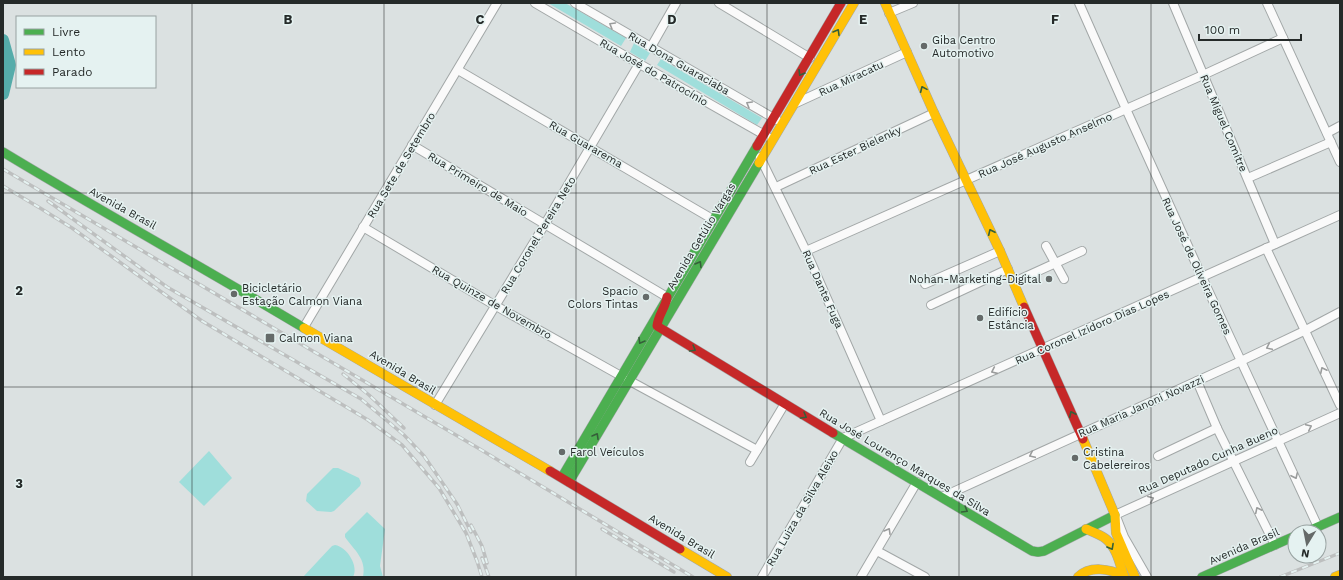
<svg xmlns="http://www.w3.org/2000/svg" width="1343" height="580" font-family="'Work Sans',sans-serif">
<rect width="100%" height="100%" fill="#dbe1e1"/>
<!-- green -->
<g fill="#9fdedb">
<polygon points="548,3 565,3 626,38 621,46"/>
<polygon points="634,43 650,53 645,61 630,52"/>
<polygon points="661,59 762,118 757,125 657,65"/>
<polygon points="209,451 232,478 204,506 179,482"/>
<polygon points="333,468 338,468 359,478 361,483 360,486 334,511 331,512 317,511 306,501 307,494"/>
<path d="M 367,512 L 385,529 L 380,566 L 383,577 L 363,577 C 367,559 354,550 345,537 L 345,534 Z"/>
<path d="M 335,545 C 347,547 359,566 353,577 L 303,577 L 332,546 Z"/>
</g>
<g fill="none" stroke-linecap="round" stroke-linejoin="round">
<!-- river -->
<polyline stroke="#55acaa" stroke-width="12" points="3,40 10,65 3,94"/>
<!-- street casing -->
<g stroke="#a2a7a7" stroke-width="10">
<g id="street">
<polyline points="535,3 622,54 768,137"/>
<polyline points="575,3 777,120"/>
<polyline points="719,3 810,58"/>
<polyline points="1079,3 1126,109 1202,277 1318,527"/>
<polyline points="1173,3 1275,244"/>
<polyline points="1267,3 1340,162"/>
<polyline points="889,13 913,3"/>
<polyline points="651,47 676,3"/>
<polyline points="458,70 714,220"/>
<polyline points="796,103 907,52"/>
<polyline points="1327,133 1340,126"/>
<polyline points="412,145 667,297"/>
<polyline points="760,157 806,251 881,421"/>
<polyline points="1248,178 1331,142"/>
<polyline points="776,187 934,113"/>
<polyline points="363,227 496,306 621,376"/>
<polyline points="1046,246 1064,279"/>
<polyline points="1266,248 1340,405"/>
<polyline points="806,251 1203,75 1283,38"/>
<polyline points="1014,282 1082,251"/>
<polyline points="925,284 1000,251"/>
<polyline points="931,305 1008,269"/>
<polyline points="304,327 497,3"/>
<polyline points="628,380 757,450"/>
<polyline points="1197,381 1217,428 1275,545"/>
<polyline points="435,405 545,224 639,64"/>
<polyline points="1158,456 1217,428"/>
<polyline points="750,462 784,405"/>
<polyline points="942,497 1241,361 1304,331 1340,312"/>
<polyline points="1115,515 1340,413"/>
<polyline points="1117,519 1124,537 1147,577"/>
<polyline points="877,551 925,577"/>
<polyline points="762,577 843,438 1340,215"/>
<polyline points="861,577 917,482"/>
</g>
</g>
<!-- fast casing -->
<g stroke="#a2a7a7" stroke-width="10">
<g id="fast">
<path d="M 3,152 C 102,212 204,268 304,328"/>
<polyline points="833,433 1032,551 1038,552 1044,551 1115,515"/>
<polyline points="562,477 757,146"/>
<polyline points="569,482 759,163"/>
<polyline points="1306,532 1340,517"/>
<polyline points="1202,577 1295,536"/>
</g>
</g>
<!-- slow casing -->
<g stroke="#a2a7a7" stroke-width="10">
<g id="slow">
<polyline points="885,3 934,113 1000,251 1024,307"/>
<polyline points="759,163 854,3"/>
<polyline points="304,328 550,471"/>
<polyline points="1083,439 1115,515 1116,533 1135,577"/>
<path d="M 1086,529 C 1093,532 1101,535 1106,539 C 1117,548 1120,565 1124,577"/>
<polyline points="680,549 727,577"/>
<path d="M 1078,577 C 1090,565 1110,569 1124,576"/>
<polyline points="1335,577 1340,575"/>
</g>
</g>
<!-- jam casing -->
<g stroke="#a2a7a7" stroke-width="10">
<g id="jam">
<polyline points="757,146 841,3"/>
<path d="M 667,297 C 666,307 658,315 657,326 L 833,433"/>
<polyline points="1024,307 1083,439"/>
<polyline points="550,471 680,549"/>
</g>
</g>
<!-- street -->
<use href="#street" stroke="#fafafa" stroke-width="8"/>
<!-- fast -->
<use href="#fast" stroke="#4caf50" stroke-width="9"/>
<!-- slow -->
<use href="#slow" stroke="#ffc107" stroke-width="9"/>
<!-- jam -->
<use href="#jam" stroke="#c62828" stroke-width="9"/>
<!-- rail casing -->
<g stroke="#bdbfbf" stroke-width="3.5">
<g id="rail">
<polyline points="3,169 478,448 693,577"/>
<polyline points="3,186 40,208 72,228 202,321 368,420 402,445 439,488 466,533 477,561 482,577"/>
<polyline points="48,201 167,287 361,399 404,435 424,456 457,504 471,532"/>
<polyline points="343,374 369,395 404,428"/>
<polyline points="471,525 482,546 487,563"/>
<polyline points="602,529 674,572"/>
<polyline points="482,558 489,577"/>
<polyline points="1280,577 1340,553"/>
</g>
</g>
<!-- rail -->
<use href="#rail" stroke="#e5f2f1" stroke-width="2" stroke-dasharray="6" stroke-linecap="butt"/>
</g>
<!-- one-way arrows -->
<defs><path id="oneway-chevron" d="M-2-3.5L2.5 0L-2 3.5" fill="none" stroke-width="1.6" stroke-linecap="round" stroke-linejoin="round"/></defs>
<g stroke="#9a9c9c">
<use href="#oneway-chevron" transform="translate(612 25) rotate(-150)"/>
<use href="#oneway-chevron" transform="translate(749 104) rotate(-150)"/>
<use href="#oneway-chevron" transform="translate(1269 347) rotate(155)"/>
<use href="#oneway-chevron" transform="translate(1323 370) rotate(-116)"/>
<use href="#oneway-chevron" transform="translate(994 371) rotate(156)"/>
<use href="#oneway-chevron" transform="translate(1309 427) rotate(-25)"/>
<use href="#oneway-chevron" transform="translate(1032 455) rotate(155)"/>
<use href="#oneway-chevron" transform="translate(1295 476) rotate(65)"/>
<use href="#oneway-chevron" transform="translate(1151 499) rotate(-23)"/>
<use href="#oneway-chevron" transform="translate(1258 510) rotate(-116)"/>
<use href="#oneway-chevron" transform="translate(888 531) rotate(-60)"/>
</g>
<g stroke="#355f39">
<use href="#oneway-chevron" transform="translate(837 32) rotate(-60)"/>
<use href="#oneway-chevron" transform="translate(801 73) rotate(121)"/>
<use href="#oneway-chevron" transform="translate(923 89) rotate(-114)"/>
<use href="#oneway-chevron" transform="translate(991 232) rotate(-115)"/>
<use href="#oneway-chevron" transform="translate(699 264) rotate(-59)"/>
<use href="#oneway-chevron" transform="translate(641 341) rotate(121)"/>
<use href="#oneway-chevron" transform="translate(693 349) rotate(31)"/>
<use href="#oneway-chevron" transform="translate(1072 414) rotate(-115)"/>
<use href="#oneway-chevron" transform="translate(804 416) rotate(30)"/>
<use href="#oneway-chevron" transform="translate(596 436) rotate(-60)"/>
<use href="#oneway-chevron" transform="translate(965 510) rotate(31)"/>
<use href="#oneway-chevron" transform="translate(1111 547) rotate(61)"/>
</g>
<!-- grid -->
<path fill="none" stroke="#252a29" stroke-width="1" stroke-opacity="0.55" d="M 192,3 L 192,577M 384,3 L 384,577M 576,3 L 576,577M 767,3 L 767,577M 959,3 L 959,577M 1151,3 L 1151,577M 3,193 L 1340,193M 3,387 L 1340,387"/>
<!-- markers -->
<g fill="#656a69" stroke="#e5f2f1" stroke-width="1.5">
<circle cx="924" cy="46" r="4"/>
<circle cx="1049" cy="279" r="4"/>
<circle cx="234" cy="294" r="4"/>
<circle cx="646" cy="297" r="4"/>
<circle cx="980" cy="318" r="4"/>
<rect x="265" y="333" width="10" height="10" rx="2"/>
<circle cx="562" cy="452" r="4"/>
<circle cx="1075" cy="458" r="4"/>
</g>
<g text-anchor="middle" stroke-width="3" stroke-linejoin="round" paint-order="stroke">
<!-- poi labels -->
<g font-size="11" fill="#252a29" stroke="#e5f2f1" text-anchor="start">
<text x="932" y="44">Giba Centro<tspan x="932" dy="13">Automotivo</tspan></text>
<text x="1041" y="283" text-anchor="end">Nohan-Marketing-Digital</text>
<text x="242" y="292">Bicicletário<tspan x="242" dy="13">Estação Calmon Viana</tspan></text>
<text x="638" y="295" text-anchor="end">Spacio<tspan x="638" dy="13">Colors Tintas</tspan></text>
<text x="988" y="316">Edifício<tspan x="988" dy="13">Estância</tspan></text>
<text x="279" y="342">Calmon Viana</text>
<text x="570" y="456">Farol Veículos</text>
<text x="1083" y="456">Cristina<tspan x="1083" dy="13">Cabelereiros</tspan></text>
</g>
<!-- street labels -->
<g font-size="11" fill="#252a29" stroke="#e5f2f1">
<text transform="translate(679 63) rotate(30)" y="4">Rua Dona Guaraciaba</text>
<text transform="translate(654 72) rotate(30)" y="4">Rua José do Patrocínio</text>
<text transform="translate(851 78) rotate(-25)" y="4">Rua Miracatu</text>
<text transform="translate(1224 123) rotate(67)" y="4">Rua Miguel Comitre</text>
<text transform="translate(586 144) rotate(30)" y="4">Rua Guararema</text>
<text transform="translate(1045 145) rotate(-24)" y="4">Rua José Augusto Anselmo</text>
<text transform="translate(855 150) rotate(-25)" y="4">Rua Ester Bielenky</text>
<text transform="translate(401 165) rotate(-59)" y="4">Rua Sete de Setembro</text>
<text transform="translate(478 184) rotate(31)" y="4">Rua Primeiro de Maio</text>
<text transform="translate(123 208) rotate(29)" y="4">Avenida Brasil</text>
<text transform="translate(538 235) rotate(-59)" y="4">Rua Coronel Pereira Neto</text>
<text transform="translate(701 236) rotate(-59)" y="4">Avenida Getúlio Vargas</text>
<text transform="translate(1197 266) rotate(65)" y="4">Rua José de Oliveira Gomes</text>
<text transform="translate(823 289) rotate(66)" y="4">Rua Dante Fuga</text>
<text transform="translate(492 302) rotate(30)" y="4">Rua Quinze de Novembro</text>
<text transform="translate(1092 327) rotate(-24)" y="4">Rua Coronel Izidoro Dias Lopes</text>
<text transform="translate(403 372) rotate(31)" y="4">Avenida Brasil</text>
<text transform="translate(1141 406) rotate(-24)" y="4">Rua Maria Janoni Novazzi</text>
<text transform="translate(1208 460) rotate(-24)" y="4">Rua Deputado Cunha Bueno</text>
<text transform="translate(905 462) rotate(31)" y="4">Rua José Lourenço Marques da Silva</text>
<text transform="translate(802 508) rotate(-60)" y="4">Rua Luiza da Silva Aleixo</text>
<text transform="translate(682 536) rotate(31)" y="4">Avenida Brasil</text>
<text transform="translate(1244 546) rotate(-24)" y="4">Avenida Brasil</text>
</g>
</g>
<g font-size="13" text-anchor="middle" font-weight="bold" fill="#252a29" stroke="#e5f2f1" stroke-width="3" stroke-linejoin="round" paint-order="stroke">
<text x="288" y="24">B</text>
<text x="480" y="24">C</text>
<text x="672" y="24">D</text>
<text x="863" y="24">E</text>
<text x="1055" y="24">F</text>
<text x="19" y="295">2</text>
<text x="19" y="488">3</text>
</g>
<!-- border -->
<rect width="1343" height="580" fill="none" stroke="#252a29" stroke-width="8"/>
<!-- legend -->
<rect x="16" y="16" width="140" height="72" fill="#e5f2f1" stroke="#98a2a1"/>
<rect x="24" y="29" width="20" height="6" fill="#4caf50" stroke="#98a2a1"/>
<text x="52" y="36" font-size="12" fill="#252a29">Livre</text>
<rect x="24" y="49" width="20" height="6" fill="#ffc107" stroke="#98a2a1"/>
<text x="52" y="56" font-size="12" fill="#252a29">Lento</text>
<rect x="24" y="69" width="20" height="6" fill="#c62828" stroke="#98a2a1"/>
<text x="52" y="76" font-size="12" fill="#252a29">Parado</text>
<!-- north arrow -->
<g transform="translate(1307 544) rotate(190)"><circle r="19" fill="#e5f2f1" stroke="#98a2a1"/>
<path d="M0-3L7 15L0 10L-7 15Z" fill="#656a69"/>
<text y="-6" font-size="11" font-weight="bold" text-anchor="middle" fill="#252a29">N</text>
</g>
<!-- scale -->
<path d="M1199 34v6h102v-6" fill="none" stroke="#252a29" stroke-width="2"/>
<text x="1205" y="34" font-size="12" fill="#252a29" stroke="#e5f2f1" stroke-width="3" paint-order="stroke">100 m</text>
</svg>
